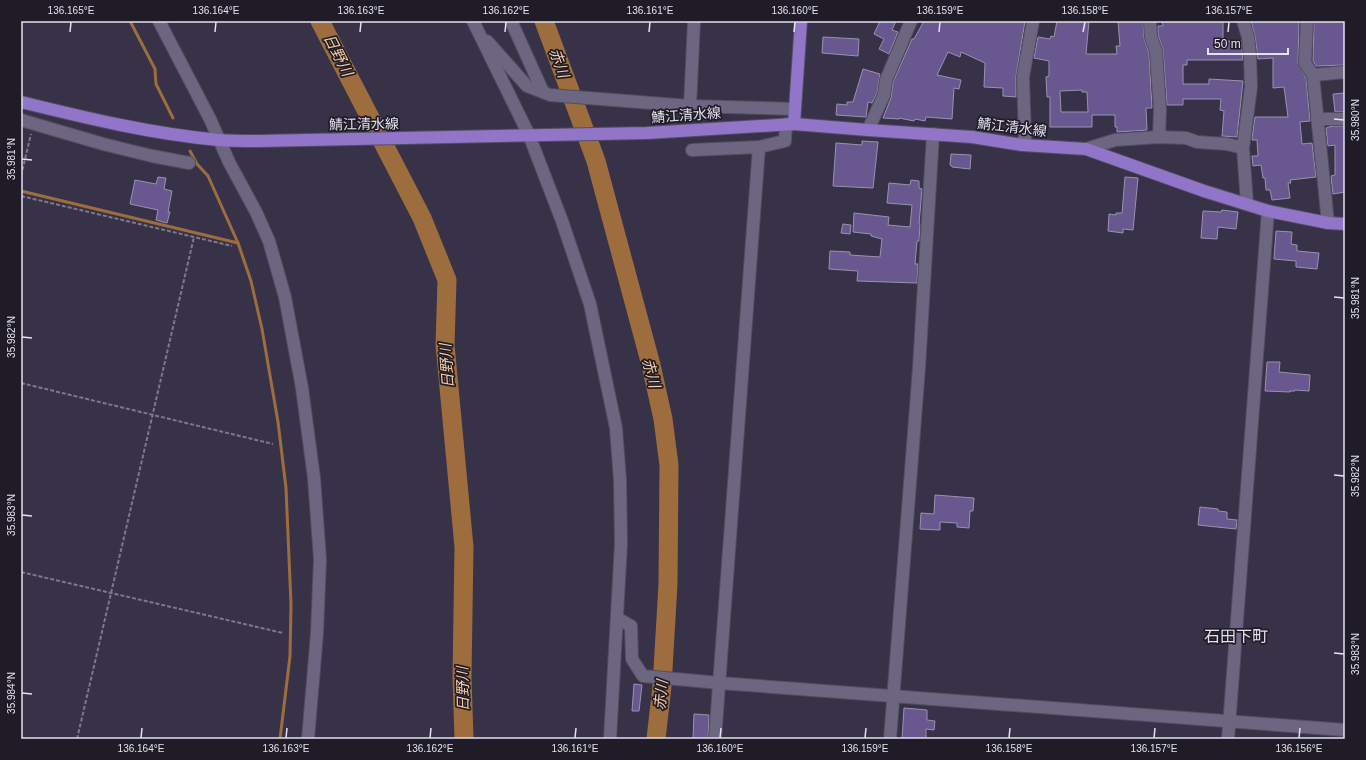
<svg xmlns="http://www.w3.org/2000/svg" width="1366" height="760" font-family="Helvetica,'Noto Sans JP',sans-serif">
<rect width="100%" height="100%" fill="#383249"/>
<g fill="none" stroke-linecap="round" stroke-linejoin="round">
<!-- stream -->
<g stroke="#9d6d3d" stroke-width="3">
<polyline points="130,21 155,69 156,84 173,118"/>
<polyline points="190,151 197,164 208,176 238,243 251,281 262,329 278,422 286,488 291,604 290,656 280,739"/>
<polyline points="21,191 238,243"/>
</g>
<!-- river -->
<g stroke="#9d6d3d" stroke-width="19">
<polyline points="320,21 422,218 447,280 445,345 464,547 462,677 464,739"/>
<polyline points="544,21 596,161 651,365 663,419 669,465 668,584 662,686 656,739"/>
</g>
</g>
<!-- building -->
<g fill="#695890" stroke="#9992ae" fill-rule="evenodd">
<polygon points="880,21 896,21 892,30 898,32 889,54 879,49 884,39 874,34"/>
<polygon points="924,21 1025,21 1016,76 1016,97 1003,96 1003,88 984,87 985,63 961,52 960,57 948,52 937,75 961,80 959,89 954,88 952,119 926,117 925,121 915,119 914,121 899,118 899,119 883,118 891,98 893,82 912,39 914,39"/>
<path d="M 1057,21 L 1089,21 L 1086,54 L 1117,54 L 1116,46 L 1120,46 L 1118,21 L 1143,21 L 1144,38 L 1149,53 L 1152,108 L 1146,108 L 1147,130 L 1117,132 L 1117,127 L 1115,127 L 1115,115 L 1092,115 L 1092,127 L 1050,127 L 1050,97 L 1047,97 L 1046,77 L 1049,76 L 1049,61 L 1034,58 L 1038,37 L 1050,39 L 1051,36 L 1054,37 ZM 1082,90 L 1082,92 L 1087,92 L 1088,112 L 1061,112 L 1060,91 Z"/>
<polygon points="1162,21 1223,21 1223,41 1241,41 1243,60 1187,60 1187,65 1183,65 1183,84 1209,84 1209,79 1243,81 1237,137 1222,136 1224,111 1220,110 1221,99 1183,99 1183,105 1167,105 1163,50 1158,35 1158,26 1163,26"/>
<polygon points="1251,21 1299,21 1298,63 1306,78 1310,121 1300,122 1302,144 1312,143 1316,177 1290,180 1291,183 1288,183 1290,198 1272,200 1270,190 1266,190 1265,178 1263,178 1261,165 1253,166 1252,156 1258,156 1257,140 1252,140 1252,138 1255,117 1288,117 1284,87 1273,88 1273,58 1258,59 1255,36"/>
<polygon points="1314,21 1345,21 1345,65 1316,66 1313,61"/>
<polygon points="823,37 859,39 858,56 822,53"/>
<polygon points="863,69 880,74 877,93 872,103 868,102 866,117 836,115 837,104 847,105 847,102 853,102"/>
<polygon points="1345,93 1345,112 1335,112 1333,94"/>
<polygon points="1333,126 1345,126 1345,192 1333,194 1331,176 1335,175 1335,145 1328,146 1326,128"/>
<polygon points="862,141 878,142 873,188 833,186 836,143 862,145"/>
<polygon points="951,154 971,155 970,169 952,167 952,166 950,165"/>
<polygon points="158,177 166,178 164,189 172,191 168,212 170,212 167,223 156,220 158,210 130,204 135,180 156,184"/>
<polygon points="1125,177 1138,178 1133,230 1123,229 1123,233 1108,231 1109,214 1116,215 1116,213 1122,213"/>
<polygon points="911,180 919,181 919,188 922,189 919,224 920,224 919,241 917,241 915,264 918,264 917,283 857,281 858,271 829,269 830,251 850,252 850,255 880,257 882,239 871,236 871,234 853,232 854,213 889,217 888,225 910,227 912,205 887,203 889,183 910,185"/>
<polygon points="1222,210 1238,212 1236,229 1218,227 1217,239 1201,238 1203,211 1221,212"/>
<polygon points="843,224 851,225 850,234 841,233"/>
<polygon points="1276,231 1292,232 1291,244 1297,245 1297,251 1319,253 1317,269 1296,267 1296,261 1274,259"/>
<polygon points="1267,362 1280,362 1279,372 1310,375 1309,391 1295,390 1295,391 1290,391 1290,392 1265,391"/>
<polygon points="935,495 974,498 973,511 970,511 969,528 957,527 957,523 940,522 940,530 920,529 921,513 934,514"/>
<polygon points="1200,507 1218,509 1218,511 1227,512 1227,519 1237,520 1236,529 1198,525"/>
<polygon points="634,684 642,685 639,711 632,711"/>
<polygon points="904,708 927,710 927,720 935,721 934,730 926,729 926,739 902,739"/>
<polygon points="694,714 709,715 708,739 693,739"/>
</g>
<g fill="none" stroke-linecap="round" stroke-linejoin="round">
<!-- minor casing -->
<g stroke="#534d61" stroke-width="14">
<g id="minor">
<polyline points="159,21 210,119 229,162 256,212 269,241 285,297 302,388 314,478 320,559 317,633 308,739"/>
<polyline points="473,21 529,135 562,221 590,304 616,428 620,480 621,544 610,739"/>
<polyline points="511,21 543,92"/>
<polyline points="1150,21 1151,37 1156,51 1160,110 1159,137"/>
<polyline points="1243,21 1248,37 1250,56 1251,87 1243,148 1247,203"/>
<polyline points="1307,21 1305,63 1313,75 1328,223"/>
<polyline points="487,41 527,86 550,95 690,106 795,109"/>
<polyline points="1313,75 1345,72"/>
<polyline points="690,106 694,21"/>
<polyline points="1317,119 1345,119"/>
<polyline points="21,120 103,144 152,156 189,163"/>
<polyline points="868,130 884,95 886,80 911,21"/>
<polyline points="1022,145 1025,137 1023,77 1033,21"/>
<polyline points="1086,149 1115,140 1159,137 1186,138 1197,142 1227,144 1243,148"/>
<polyline points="692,150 759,147 785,141 786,124"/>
<polyline points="617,618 631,626 632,659 643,676 720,683 1345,730"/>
<polyline points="715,739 759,147"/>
<polyline points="890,739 919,368 933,134"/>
<polyline points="1228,739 1268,211"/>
</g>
</g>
<!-- major casing -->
<g stroke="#534d61" stroke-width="14">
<g id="major">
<path d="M 21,102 C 86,118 152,134 219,140 C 233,141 246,141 259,141 L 647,133 L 794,124 L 868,130 L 972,137 L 1022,145 L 1086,149 L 1204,191 L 1268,211 L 1328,223 L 1345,224"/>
<polyline points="794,124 801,21"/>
</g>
</g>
<!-- path -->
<g stroke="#7d788c" stroke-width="2" stroke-dasharray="4 2" stroke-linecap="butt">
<polyline points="21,176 31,134"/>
<polyline points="21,196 232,246"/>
<polyline points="21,383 273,444"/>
<polyline points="21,572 283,633"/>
<polyline points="77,739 194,237"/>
</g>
<!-- minor -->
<use href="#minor" stroke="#6d6680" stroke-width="12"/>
<!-- major -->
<use href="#major" stroke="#9075c9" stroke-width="12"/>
</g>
<!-- ticks -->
<path fill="none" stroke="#e4e1f0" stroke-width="1.5" d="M 70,32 L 71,22M 215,32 L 216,22M 360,32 L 361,22M 505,32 L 506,22M 649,32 L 650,22M 794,32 L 795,22M 939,32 L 940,22M 1083,32 L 1085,22M 1228,32 L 1229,22M 1334,119 L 1344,120M 22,159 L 32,160M 1334,297 L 1344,298M 22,337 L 32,338M 1334,475 L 1344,476M 22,515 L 32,516M 1334,653 L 1344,654M 22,693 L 32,694M 141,738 L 142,728M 286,738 L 287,728M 430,738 L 431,728M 575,738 L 576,728M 720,738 L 721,728M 865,738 L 866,728M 1009,738 L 1010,728M 1154,738 L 1155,728M 1299,738 L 1300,728"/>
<g text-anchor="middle" stroke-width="3.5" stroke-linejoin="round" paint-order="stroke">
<!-- street labels -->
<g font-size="14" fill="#e4e1f0" stroke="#1f1c27">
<text transform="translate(686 115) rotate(-4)" y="5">鯖江清水線</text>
<text transform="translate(364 124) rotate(-1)" y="5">鯖江清水線</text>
<text transform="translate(1012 127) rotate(7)" y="5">鯖江清水線</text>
</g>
<!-- water labels -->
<g font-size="15" font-style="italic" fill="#f9cea6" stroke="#1f1c27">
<text transform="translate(338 55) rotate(63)" y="5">日野川</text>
<text transform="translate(559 63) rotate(70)" y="5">赤川</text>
<text transform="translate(447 366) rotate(-94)" y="5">日野川</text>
<text transform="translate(651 373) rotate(75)" y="5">赤川</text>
<text transform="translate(463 689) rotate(-91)" y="5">日野川</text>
<text transform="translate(661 695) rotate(-84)" y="5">赤川</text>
</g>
<!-- quarter labels -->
<g font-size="16" fill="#e4e1f0" stroke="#1f1c27">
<text x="1236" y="642">石田下町</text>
</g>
</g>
<!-- border -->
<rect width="1366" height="760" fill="none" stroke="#1f1c27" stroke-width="44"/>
<!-- scale -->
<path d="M1208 48v6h80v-6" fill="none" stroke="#e4e1f0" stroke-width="2"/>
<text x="1214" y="48" font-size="12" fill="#e4e1f0" stroke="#1f1c27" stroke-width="3" paint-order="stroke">50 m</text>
<rect x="22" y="22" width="1322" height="716" fill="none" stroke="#e4e1f0" stroke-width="1.5"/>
<g font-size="10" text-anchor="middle" fill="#e4e1f0">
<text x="71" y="14">136.165°E</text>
<text x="216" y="14">136.164°E</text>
<text x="361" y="14">136.163°E</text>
<text x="506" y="14">136.162°E</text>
<text x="650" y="14">136.161°E</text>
<text x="795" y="14">136.160°E</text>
<text x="940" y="14">136.159°E</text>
<text x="1085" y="14">136.158°E</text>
<text x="1229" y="14">136.157°E</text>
<text transform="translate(1355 120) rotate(-90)" y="4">35.980°N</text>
<text transform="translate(11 159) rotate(-90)" y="4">35.981°N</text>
<text transform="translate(1355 298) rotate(-90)" y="4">35.981°N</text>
<text transform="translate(11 337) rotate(-90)" y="4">35.982°N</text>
<text transform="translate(1355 476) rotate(-90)" y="4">35.982°N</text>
<text transform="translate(11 515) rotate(-90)" y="4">35.983°N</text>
<text transform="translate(1355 654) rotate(-90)" y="4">35.983°N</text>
<text transform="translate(11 693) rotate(-90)" y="4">35.984°N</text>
<text x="141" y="752">136.164°E</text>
<text x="286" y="752">136.163°E</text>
<text x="430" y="752">136.162°E</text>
<text x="575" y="752">136.161°E</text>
<text x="720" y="752">136.160°E</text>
<text x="865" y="752">136.159°E</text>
<text x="1009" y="752">136.158°E</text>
<text x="1154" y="752">136.157°E</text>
<text x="1299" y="752">136.156°E</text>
</g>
</svg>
